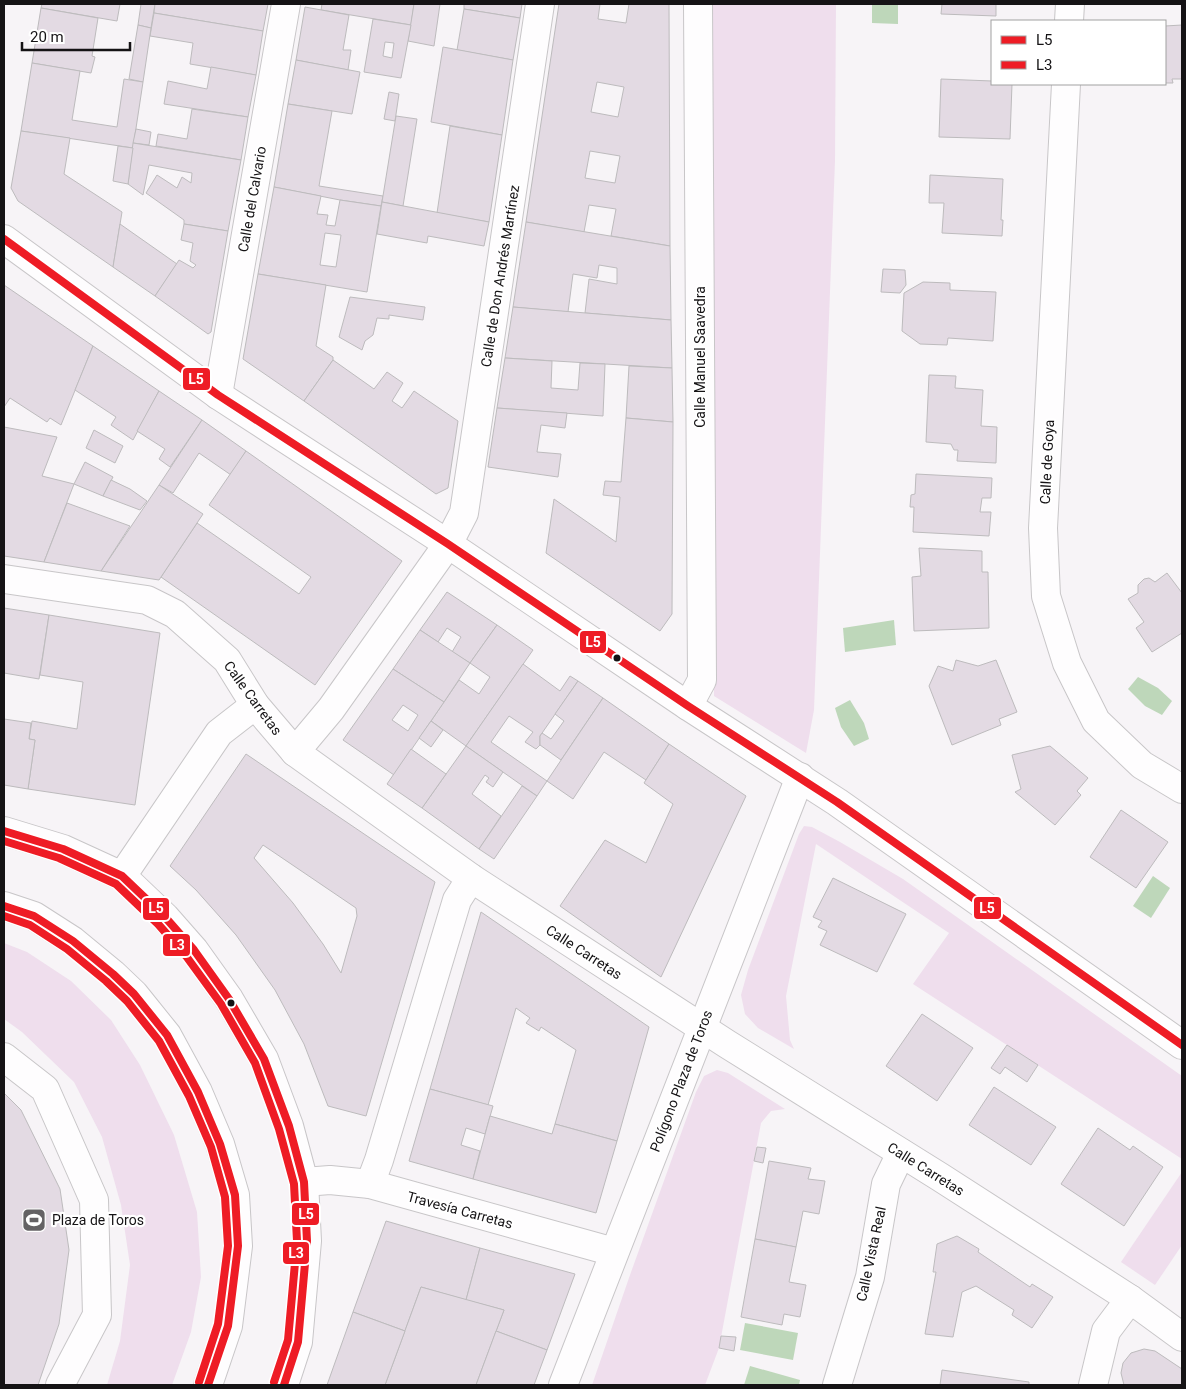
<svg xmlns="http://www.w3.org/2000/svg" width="1186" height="1389" font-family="Roboto,sans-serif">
<rect width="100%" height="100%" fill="#f7f4f7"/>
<!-- green -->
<g fill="#efdeed">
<polygon points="712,4 836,4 835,161 814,710 806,753 714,696"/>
<polygon points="804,826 812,827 840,842 903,879 1182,1076 1182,1159 913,984 949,933 816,844 786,996 790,1040 794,1049 758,1028 745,1014 741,995 748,970 799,834"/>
<polygon points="4,943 27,952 71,981 111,1020 140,1065 174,1135 197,1212 201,1277 191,1332 172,1385 107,1385 120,1341 130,1265 121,1205 102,1137 74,1082 22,1032 4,1019"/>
<polygon points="717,1070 728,1073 785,1109 771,1111 761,1123 719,1348 705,1385 592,1385 630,1275 696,1092 704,1076"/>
<polygon points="1182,1172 1182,1245 1155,1285 1121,1262"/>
</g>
<!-- water -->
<g fill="#bed7ba">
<polygon points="872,4 898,4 898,24 872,23"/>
<polygon points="894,620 896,645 845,652 843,628"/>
<polygon points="1138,677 1158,688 1172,701 1162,715 1145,706 1128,689"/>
<polygon points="850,700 864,723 869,739 854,746 841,727 835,708"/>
<polygon points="1153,876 1170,888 1151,918 1133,906"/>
<polygon points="745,1323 798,1333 793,1360 740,1350"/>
<polygon points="750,1366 800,1380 799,1385 744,1385"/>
</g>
<!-- building -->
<g fill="#e3dae3" stroke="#bdbbbd" fill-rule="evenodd">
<polygon points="42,4 120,4 117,21 41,8"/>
<polygon points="141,4 155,4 151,28 138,25"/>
<polygon points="155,4 268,4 263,31 154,13"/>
<polygon points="322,4 414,4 411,25 321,10"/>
<polygon points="414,4 440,4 434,46 408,41"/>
<polygon points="464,4 522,4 520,18 464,9"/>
<path d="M 559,4 L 600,4 L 598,19 L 626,23 L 629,4 L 669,4 L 670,246 L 611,236 L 616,209 L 589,205 L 584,232 L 526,222 ZM 597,82 L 624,87 L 618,117 L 591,112 ZM 590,151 L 620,156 L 615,183 L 585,178 Z"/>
<polygon points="942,4 996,4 996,16 941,14"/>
<polygon points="305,7 349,15 343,50 351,50 348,70 296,60"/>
<polygon points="41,8 98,18 92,56 95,57 91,73 32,63"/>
<polygon points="464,9 520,18 513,60 457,50"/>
<polygon points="154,13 263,31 256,75 190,64 193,43 150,36"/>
<path d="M 373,19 L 411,25 L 401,78 L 364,72 ZM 385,42 L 394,43 L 392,58 L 383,56 Z"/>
<polygon points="138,25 151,28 143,82 129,79"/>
<polygon points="1182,25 1182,79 1172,79 1173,83 1165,83 1165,26"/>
<polygon points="443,47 513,60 502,135 431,122"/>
<polygon points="296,60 360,72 352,114 288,104"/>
<polygon points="32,63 80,71 72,120 117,127 124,79 143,82 133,148 21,131"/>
<polygon points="211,67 256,75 248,117 164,104 168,81 207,89"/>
<polygon points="941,79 992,81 992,84 1012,84 1010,139 939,137"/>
<polygon points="389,92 399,94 395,121 384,119"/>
<polygon points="288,104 332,111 319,186 383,196 381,206 340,200 274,187"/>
<polygon points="192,109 248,117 241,160 156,146 158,134 187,139"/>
<polygon points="396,116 417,119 403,206 382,202"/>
<polygon points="450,126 502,135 489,222 437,213"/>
<polygon points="136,129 151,132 149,145 133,143"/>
<polygon points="21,131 70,138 64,174 122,212 113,267 18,201 11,188"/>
<polygon points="133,143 241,160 228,231 184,224 184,220 146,193 157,175 177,188 182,177 191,183 192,173 149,165 143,195 128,184"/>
<polygon points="118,146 133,148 128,184 113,181"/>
<polygon points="930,175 1003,179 1001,220 1003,220 1002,236 942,233 944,203 929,203"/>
<path d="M 274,187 L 321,196 L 317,214 L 328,215 L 326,225 L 335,226 L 340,200 L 381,206 L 367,292 L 258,274 ZM 325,233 L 341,235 L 336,267 L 320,265 Z"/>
<polygon points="382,202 489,222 484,246 428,236 427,243 377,234"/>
<polygon points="526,222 670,246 671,320 585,313 589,279 617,284 617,268 599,265 597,278 573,274 568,312 513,307"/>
<polygon points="120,224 177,264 155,296 113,267"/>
<polygon points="184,224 228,231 211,332 208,334 155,296 179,260 193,268 196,265 190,261 193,243 181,240"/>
<polygon points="883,269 905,270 906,285 900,293 881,292"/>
<polygon points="258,274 326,285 316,346 333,357 333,360 304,401 243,359"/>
<polygon points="923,282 950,283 950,290 996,292 993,341 948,338 947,345 920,344 902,331 904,293"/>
<polygon points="4,285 93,346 61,425 50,418 47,422 10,398 4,407"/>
<polygon points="350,297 425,307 423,320 389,315 389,319 377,318 373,335 365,341 362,350 339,337"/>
<polygon points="513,307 671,320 672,368 505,358"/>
<polygon points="93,346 159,391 133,440 111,425 116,417 75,390"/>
<polygon points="505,358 552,361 551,388 578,390 580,363 605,364 603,416 497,408"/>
<polygon points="333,360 374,389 387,372 403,383 392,401 402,408 414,391 458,421 448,488 436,494 304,401"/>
<polygon points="629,366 672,368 673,422 626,418"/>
<polygon points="929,375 956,376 955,388 983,390 981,426 997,427 996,463 957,461 958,450 954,450 951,444 926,442"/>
<polygon points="159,391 202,420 170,467 159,459 165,449 137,431"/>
<polygon points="497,408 567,413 565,428 541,425 537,452 561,454 558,477 488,467"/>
<polygon points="626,418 673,422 672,614 660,631 546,553 554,499 616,542 620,497 603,495 605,481 621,482"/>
<polygon points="202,420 246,451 231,475 199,453 173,493 159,485"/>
<polygon points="4,427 57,437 42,476 74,484 44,562 4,556"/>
<polygon points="94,430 123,446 115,463 86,448"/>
<polygon points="246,451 402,561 315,685 161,577 197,523 299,594 311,577 209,505"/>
<polygon points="85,462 113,477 103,496 74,484"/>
<polygon points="916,474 992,478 991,498 982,498 980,512 991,512 989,536 913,532 914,507 910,507 911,495 915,494"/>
<polygon points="111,480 130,489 147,501 140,510 103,496"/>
<polygon points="159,485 203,514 159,580 101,571"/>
<polygon points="67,503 130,526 101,571 44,562"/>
<polygon points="919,548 982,551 982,572 988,572 989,628 914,631 912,577 921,576"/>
<polygon points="1167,573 1182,593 1182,633 1152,652 1136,628 1144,622 1128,599 1138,593 1138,585 1144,579 1149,578 1155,582"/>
<polygon points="447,592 497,625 470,663 452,652 461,637 447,628 438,642 420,630"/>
<polygon points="4,608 49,615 39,679 4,673"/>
<polygon points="49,615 160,633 135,805 28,789 35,740 29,739 32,721 77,729 83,682 40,675"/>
<polygon points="497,625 533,650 466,746 431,721 459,680 479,694 490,677 470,663"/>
<polygon points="420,630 470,663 444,702 393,669"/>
<polygon points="956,660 978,666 996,660 1017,712 999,719 1001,725 952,745 929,686 938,666 953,671"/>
<polygon points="523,664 560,691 570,676 578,681 540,736 540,745 536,749 525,742 533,732 509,716 491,742 547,781 537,796 466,746"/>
<path d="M 393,669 L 444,702 L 394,775 L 343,740 ZM 403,705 L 418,715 L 408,731 L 392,720 Z"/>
<polygon points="578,681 603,698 561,760 540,745 540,736 542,733 551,739 564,721 555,714"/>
<polygon points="603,698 669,744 646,780 604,752 573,799 547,781"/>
<polygon points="4,719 31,723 29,739 35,740 28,789 4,785"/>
<polygon points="431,721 443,730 431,747 419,738"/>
<polygon points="669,744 746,796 661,977 560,906 605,840 646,863 673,804 644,783"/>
<polygon points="466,746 503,772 493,787 486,782 489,778 485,775 472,794 501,816 479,849 422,808"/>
<polygon points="1050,746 1088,778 1077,791 1081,795 1055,825 1015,792 1021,789 1012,755"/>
<polygon points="411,749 446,774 422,808 387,784"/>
<path d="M 246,754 L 435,882 L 366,1116 L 328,1106 L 304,1044 L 275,990 L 236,935 L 196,890 L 170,866 ZM 263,845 L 356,908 L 357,916 L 341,973 L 323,944 L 293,903 L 254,858 Z"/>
<polygon points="522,786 537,796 494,859 479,849"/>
<polygon points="1121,810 1168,842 1136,888 1090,857"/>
<polygon points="833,878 906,914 877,972 820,945 827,931 818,927 822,921 813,917"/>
<polygon points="481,912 649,1027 617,1141 555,1124 576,1050 541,1027 539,1031 526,1023 530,1018 516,1008 488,1105 430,1089"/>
<polygon points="922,1014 973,1048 937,1101 886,1066"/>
<polygon points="1007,1045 1038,1065 1027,1082 1005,1067 1000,1074 991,1068"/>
<polygon points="994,1087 1056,1127 1031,1165 969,1125"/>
<polygon points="430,1089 493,1106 485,1134 466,1128 461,1145 480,1151 473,1179 409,1161"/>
<polygon points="4,1093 21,1110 60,1189 69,1250 59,1324 38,1385 4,1385"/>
<polygon points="490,1116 552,1134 555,1124 617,1141 596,1213 473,1179"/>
<polygon points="1098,1128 1130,1150 1133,1146 1163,1167 1124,1226 1061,1184"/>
<polygon points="757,1147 766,1148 763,1163 754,1161"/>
<polygon points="769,1161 811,1168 808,1179 825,1181 819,1214 803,1211 796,1247 755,1239"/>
<polygon points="386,1221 480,1248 466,1300 421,1287 405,1331 353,1312"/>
<polygon points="957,1236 979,1249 978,1252 1030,1287 1032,1284 1053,1297 1032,1328 1012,1315 1014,1310 976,1286 962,1292 953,1337 925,1334 936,1272 933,1272 937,1244"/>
<polygon points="755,1239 796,1247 789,1282 806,1285 800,1317 784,1314 782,1325 741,1317"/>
<polygon points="480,1248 575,1274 547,1350 496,1331 504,1310 466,1300"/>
<polygon points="421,1287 504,1310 476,1385 385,1385"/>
<polygon points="353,1312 405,1331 385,1385 327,1385"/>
<polygon points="496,1331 547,1350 534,1385 476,1385"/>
<polygon points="721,1336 736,1337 734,1351 719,1348"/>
<polygon points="1144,1349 1155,1351 1182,1369 1182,1385 1124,1385 1121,1373 1123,1363 1131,1353"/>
<polygon points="942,1370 1029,1382 1029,1385 940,1385"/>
</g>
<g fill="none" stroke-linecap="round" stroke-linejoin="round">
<!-- minor casing -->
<g stroke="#c8c6c8" stroke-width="30">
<g id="minor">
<polyline points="1069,21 1070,4"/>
<polyline points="1066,84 1043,528 1046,596 1067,663 1096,721 1142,765 1182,789"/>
<polyline points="4,239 218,395 448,544 688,706 837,802 1182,1045"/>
<polyline points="218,395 286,4"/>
<polyline points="4,579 147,600 175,614 227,660 255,705 295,752 471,878 727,1044 940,1177 1130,1299 1182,1337"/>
<polyline points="688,706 702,680 698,4"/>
<polyline points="295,752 331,709 448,544 464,513 540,4"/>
<polyline points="4,831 63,849 122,876 165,917 194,950 229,999 264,1059 289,1126 304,1182 307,1241 298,1342 284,1385"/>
<polyline points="122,876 219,733 255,705"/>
<polyline points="4,906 34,916 73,941 113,974 134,994 167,1035 198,1092 220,1144 235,1195 238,1246 228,1326 208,1385"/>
<polyline points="4,1057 45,1089 94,1200 97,1315 60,1385"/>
<polyline points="304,1182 330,1180 370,1184 614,1252"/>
<polyline points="370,1184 379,1160 457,900 471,878"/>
<polyline points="563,1385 800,777"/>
<polyline points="837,1385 870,1277 886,1184 901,1153"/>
<polyline points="1093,1385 1106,1331 1130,1299"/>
</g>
</g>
<!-- minor -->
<use href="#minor" stroke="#fefdfe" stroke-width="28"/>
<!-- bus-1 casing -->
<g stroke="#fff" stroke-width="11">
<g id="bus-1">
<polyline points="4,239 218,395 448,544 688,706 837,802 1182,1045"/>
<polyline points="4,831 63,849 122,876 165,917 194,950 229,999 264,1059 289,1126 304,1182 307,1241 298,1342 284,1385"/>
<polyline points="4,906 34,916 73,941 113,974 134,994 167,1035 198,1092 220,1144 235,1195 238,1246 228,1326 208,1385"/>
</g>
</g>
<!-- bus-2 casing -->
<g stroke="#fff" stroke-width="11">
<g id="bus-2">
<polyline points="4,841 59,858 116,884 158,924 186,956 221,1004 255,1063 279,1129 294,1184 297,1241 288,1340 274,1382"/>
<polyline points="4,916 30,925 67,949 106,981 127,1001 159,1041 189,1096 211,1147 225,1197 228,1246 218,1324 199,1382"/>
</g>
</g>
<!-- bus-1 -->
<use href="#bus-1" stroke="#ee1c25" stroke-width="8"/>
<!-- bus-2 -->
<use href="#bus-2" stroke="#ee1c25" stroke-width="8"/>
</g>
<!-- icons -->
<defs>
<g id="stadium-square" transform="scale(1.25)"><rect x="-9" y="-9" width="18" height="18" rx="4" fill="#646264" stroke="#fff"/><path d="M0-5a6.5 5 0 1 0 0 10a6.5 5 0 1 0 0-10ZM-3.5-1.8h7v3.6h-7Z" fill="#fff"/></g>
</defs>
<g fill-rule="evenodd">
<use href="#stadium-square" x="34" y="1220"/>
</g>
<!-- markers -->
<g fill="#151315" stroke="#fff" stroke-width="2">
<circle cx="617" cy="658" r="4.5"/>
<circle cx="231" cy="1003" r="4.5"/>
</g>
<g text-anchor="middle" stroke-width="4.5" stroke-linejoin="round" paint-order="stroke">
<!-- street labels -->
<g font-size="14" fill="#151315" stroke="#fff">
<text transform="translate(252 199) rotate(-80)" y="5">Calle del Calvario</text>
<text transform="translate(500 276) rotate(-81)" y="5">Calle de Don Andrés Martínez</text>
<text transform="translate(700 357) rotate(-90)" y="5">Calle Manuel Saavedra</text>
<text transform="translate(1047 462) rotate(-87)" y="5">Calle de Goya</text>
<text transform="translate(253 698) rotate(54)" y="5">Calle Carretas</text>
<text transform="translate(584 952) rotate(33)" y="5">Calle Carretas</text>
<text transform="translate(681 1081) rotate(-69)" y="5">Polígono Plaza de Toros</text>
<text transform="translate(926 1169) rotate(32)" y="5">Calle Carretas</text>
<text transform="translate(460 1210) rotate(15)" y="5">Travesía Carretas</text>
<text transform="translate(871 1254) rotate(-78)" y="5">Calle Vista Real</text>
</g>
<!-- poi labels -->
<g font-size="14" fill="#151315" stroke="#fff" text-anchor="start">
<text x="52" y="1225">Plaza de Toros</text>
</g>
</g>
<g stroke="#fff" stroke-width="2">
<rect x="182" y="367" width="29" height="24" rx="5" fill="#ee1c25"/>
<rect x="579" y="630" width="28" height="24" rx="5" fill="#ee1c25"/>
<rect x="973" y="896" width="29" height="24" rx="5" fill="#ee1c25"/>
<rect x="142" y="897" width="28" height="24" rx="5" fill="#ee1c25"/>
<rect x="162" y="933" width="29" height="24" rx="5" fill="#ee1c25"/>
<rect x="291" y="1202" width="29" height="24" rx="5" fill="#ee1c25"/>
<rect x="282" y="1241" width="28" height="24" rx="5" fill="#ee1c25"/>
</g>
<g font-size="14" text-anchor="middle" font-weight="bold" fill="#fff">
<text x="196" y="384">L5</text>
<text x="593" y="647">L5</text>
<text x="987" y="913">L5</text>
<text x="156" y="913">L5</text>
<text x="177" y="950">L3</text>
<text x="306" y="1219">L5</text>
<text x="296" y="1258">L3</text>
</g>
<!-- border -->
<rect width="1186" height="1389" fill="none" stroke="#151315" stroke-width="10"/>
<!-- legend -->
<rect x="991" y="20" width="175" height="65" fill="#ffffff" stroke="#a1a1a1"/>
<rect x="1001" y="36" width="25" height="8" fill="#ee1c25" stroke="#a1a1a1"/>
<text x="1036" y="45" font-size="15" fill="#151315">L5</text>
<rect x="1001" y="61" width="25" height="8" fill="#ee1c25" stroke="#a1a1a1"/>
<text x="1036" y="70" font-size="15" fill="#151315">L3</text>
<!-- scale -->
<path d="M22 42v8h108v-8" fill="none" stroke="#151315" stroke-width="2.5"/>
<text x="30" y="42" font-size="15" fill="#151315" stroke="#ffffff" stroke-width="4" paint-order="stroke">20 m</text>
</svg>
